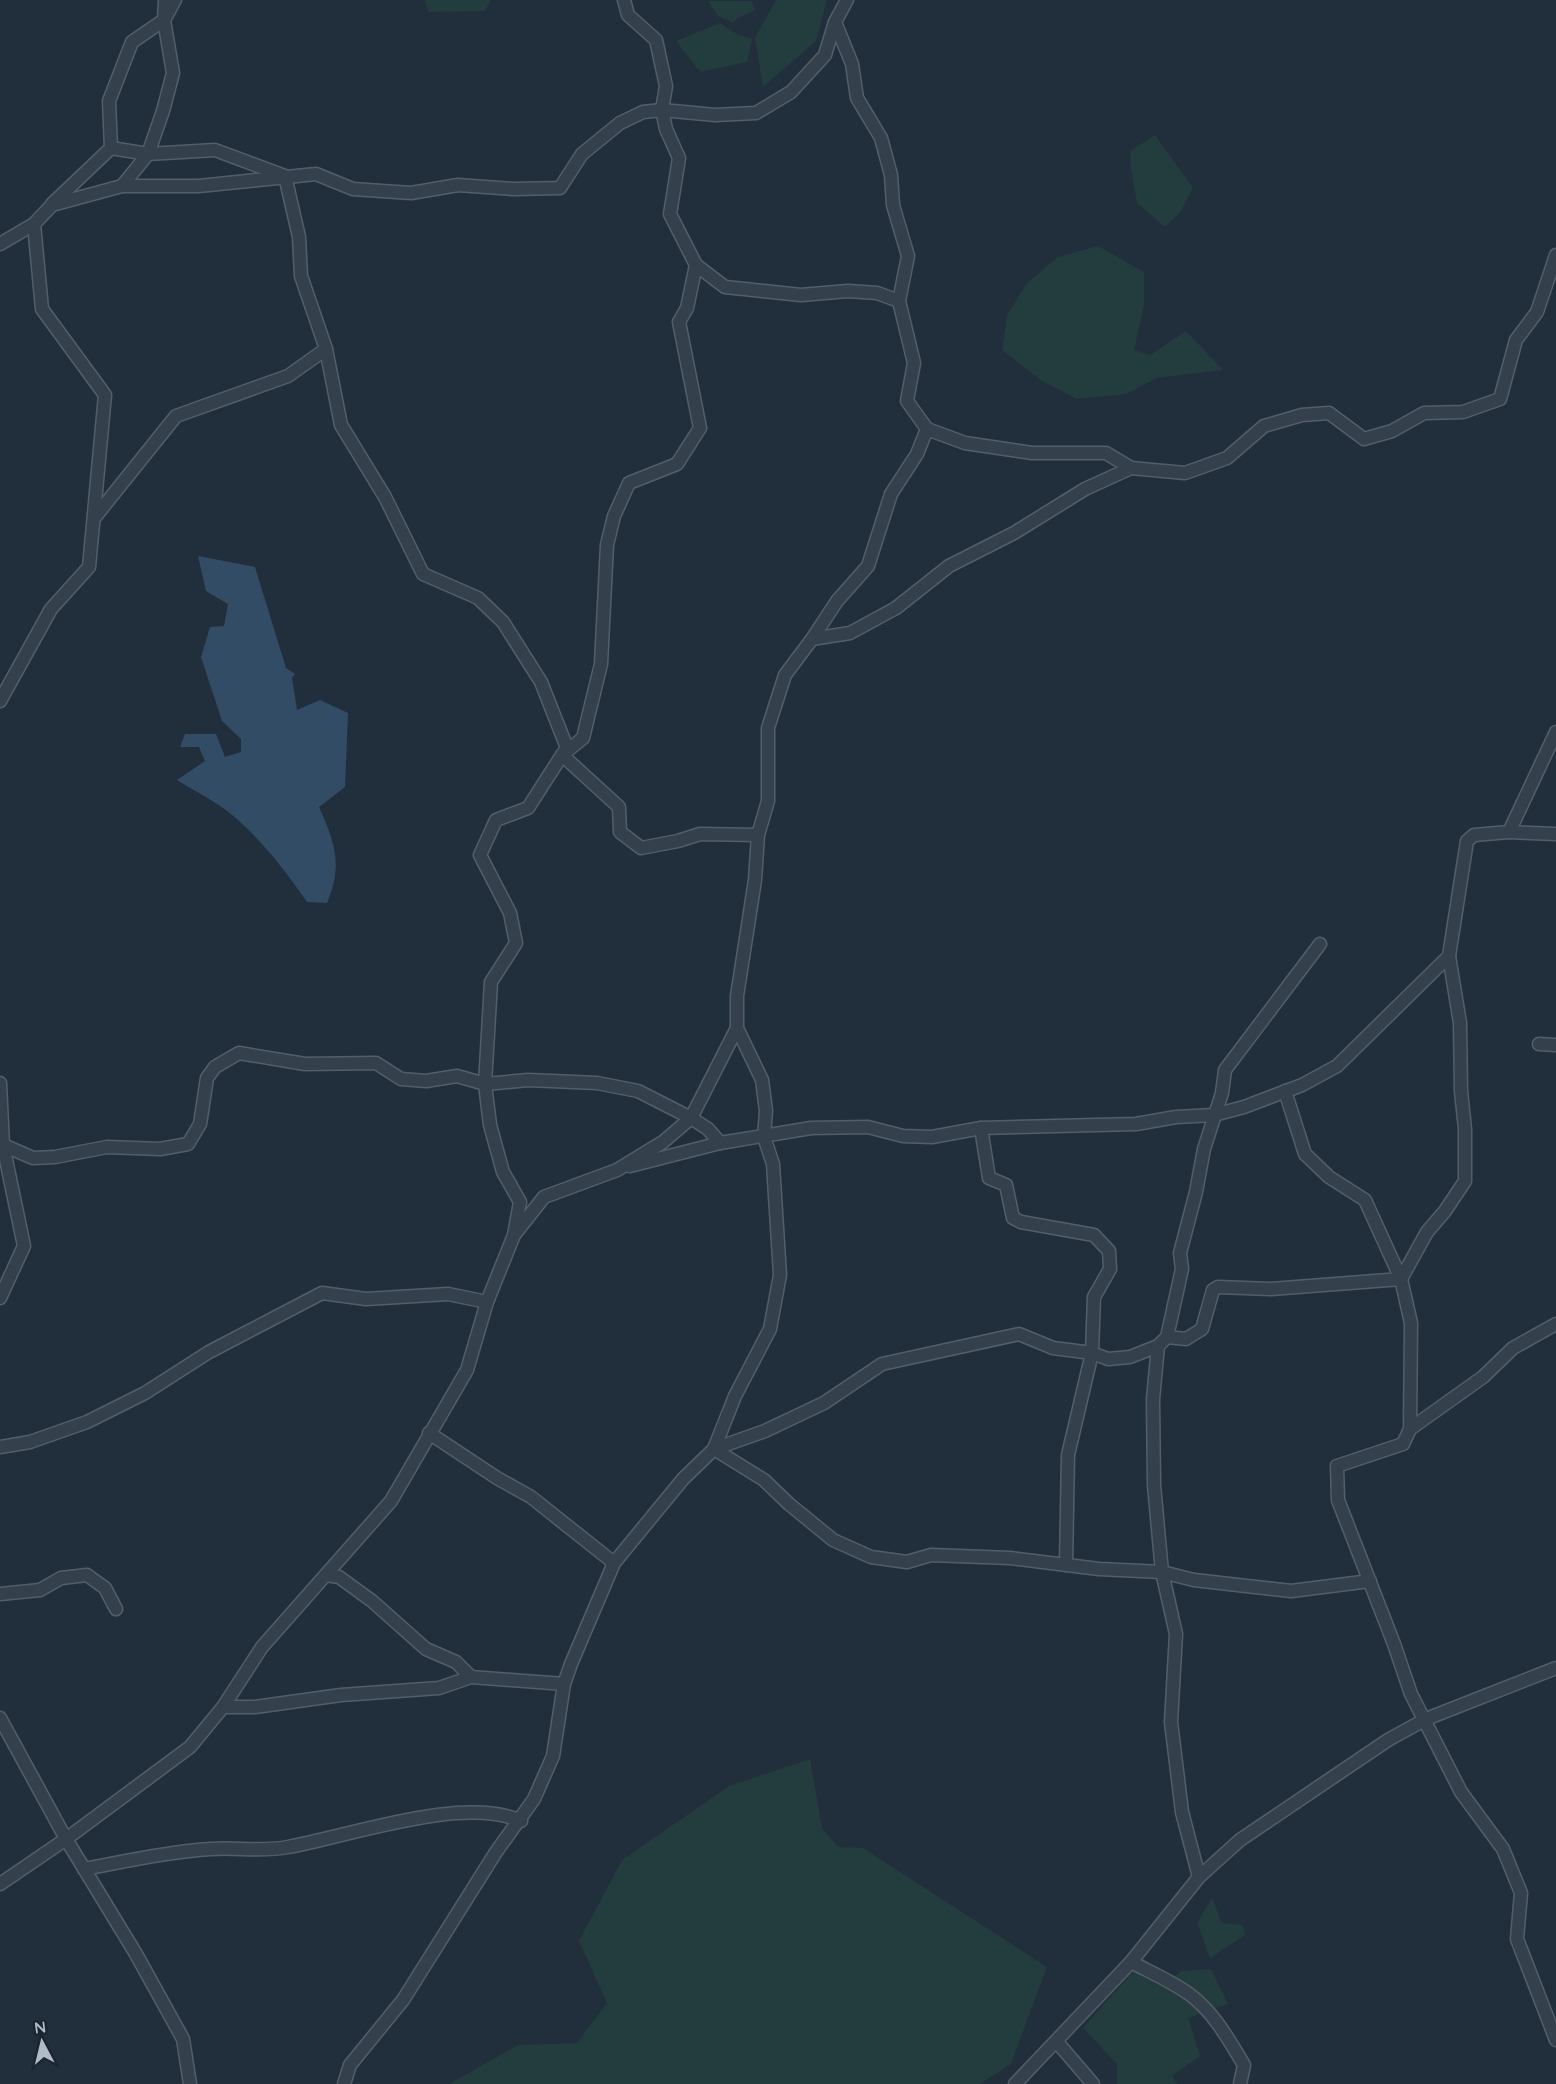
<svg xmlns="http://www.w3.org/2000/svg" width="1556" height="2084" font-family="Quicksand,sans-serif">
<rect width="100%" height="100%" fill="#212f3c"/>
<!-- green -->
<g fill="#233c3d">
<polygon points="424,0 491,0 485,11 429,12"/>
<polygon points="776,0 827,0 816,41 763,87 755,38"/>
<polygon points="708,1 751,1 756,10 737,18 734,23 718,16"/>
<polygon points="720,23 737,34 752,39 747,62 700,72 676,41"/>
<polygon points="1155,135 1193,188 1181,211 1165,227 1137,203 1130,163 1131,151"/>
<polygon points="1098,246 1144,272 1144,305 1134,350 1150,355 1186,331 1223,370 1157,378 1126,394 1077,399 1042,381 1002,350 1007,315 1027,283 1058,257"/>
<polygon points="810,1759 822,1828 838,1847 863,1848 1047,1967 1011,2064 980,2084 449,2084 518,2045 577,2043 607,2003 579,1941 622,1860 729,1786"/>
<polygon points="1212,1898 1222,1923 1243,1925 1245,1935 1210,1958 1197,1923"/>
<polygon points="1140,1964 1172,1979 1181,1971 1211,1969 1228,2004 1188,2018 1200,2056 1172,2076 1177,2084 1117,2084 1117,2064 1083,2028"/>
</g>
<!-- water -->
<path fill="#334c65" d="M 198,556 L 255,567 L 286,668 L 295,674 L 292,678 L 297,710 L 320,700 L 348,713 L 345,787 L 319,807 C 335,843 343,865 327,903 L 307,902 C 285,870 261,839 231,814 C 215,801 195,791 177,780 L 205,761 L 199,747 L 180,747 L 185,734 L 216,734 L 225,757 L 241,752 L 241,739 L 222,721 L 201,657 L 210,627 L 224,626 L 228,604 L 206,591 Z"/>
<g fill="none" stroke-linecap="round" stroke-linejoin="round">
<!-- minor casing -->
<g stroke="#535e6a" stroke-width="15">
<g id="minor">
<polyline points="111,148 148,154 215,150 285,176 299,237 301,276 326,349 341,425 385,497 423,574 478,598 503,622 541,682 567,748 562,755 619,807 620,832 641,848 678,841 700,834 758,835"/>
<polyline points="122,186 148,154 163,111 173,73 164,20 175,0"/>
<polyline points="52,204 111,148 109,101 132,42 164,20 165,0"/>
<polyline points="0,244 34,224 52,205 122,186 199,186 316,174 353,189 411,193 458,185 513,189 560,188 582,154 620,123 643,112 662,110 715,115 756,113 791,92 825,55 835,22"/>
<polyline points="696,265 725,287 801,295 848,291 877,293 899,301"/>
<polyline points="927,429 965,443 1032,453 1106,453 1131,468"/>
<polyline points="95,517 176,416 288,376 326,349"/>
<polyline points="812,639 837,601 868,566 891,494 917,454 927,429 907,401 914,363 899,301 908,256 893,205 891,175 881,138 857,98 852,64 835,22 847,0"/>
<polyline points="0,701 51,609 89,567 105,395 42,309 34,224"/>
<polyline points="1509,832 1556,834"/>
<polyline points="1449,956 1460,1023 1461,1091 1465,1129 1465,1181 1445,1211 1427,1232 1401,1279 1411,1323 1410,1429 1403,1444 1337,1466 1338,1500 1394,1644 1411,1694 1461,1792 1503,1849 1521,1893 1517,1939 1556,2040"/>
<polyline points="1539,1044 1556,1045"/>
<polyline points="0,1083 3,1145 24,1246 0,1298"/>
<polyline points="981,1128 989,1178 1006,1185 1013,1218 1021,1222 1094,1235 1109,1251 1110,1269 1094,1297 1092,1353 1068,1455 1066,1565"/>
<polyline points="3,1145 33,1158 55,1157 107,1147 160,1149 188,1144 200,1124 207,1078 215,1067 239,1053 305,1064 376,1063 401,1079 426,1081 457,1076 485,1084 528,1080 597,1083 638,1091 691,1118 708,1129 720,1143"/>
<polyline points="630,1166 720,1143 811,1128 868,1127 903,1136 932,1137 981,1128 1136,1124 1176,1117 1214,1115 1244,1107 1302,1085 1337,1066 1449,956 1467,841 1474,835 1509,832 1556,732"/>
<polyline points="514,1235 520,1202 503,1172 490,1125 485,1084 491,982 516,943 510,913 480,855 496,820 528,808 562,755 583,738 601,664 607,545 614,516 629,483 677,464 700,428 679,322 687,308 696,265 670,214 679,158 666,129 662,110 666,86 656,40 628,15 624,0"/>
<polyline points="1167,1337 1186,1339 1202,1329 1213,1290 1218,1287 1271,1289 1401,1279 1365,1200 1329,1177 1305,1154 1285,1091"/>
<polyline points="1410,1429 1483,1377 1513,1348 1556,1324"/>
<polyline points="429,1433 497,1478 531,1497 614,1563"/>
<polyline points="0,1447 30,1442 87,1422 145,1393 209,1352 322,1293 366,1299 448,1294 487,1302"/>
<polyline points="714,1449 764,1480 789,1504 833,1540 871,1557 907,1562 931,1555 1010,1558 1099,1569 1162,1572 1194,1580 1291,1591 1370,1581"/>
<polyline points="714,1449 765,1431 824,1403 882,1364 1019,1334 1053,1348 1092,1353 1108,1359 1130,1357 1158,1346"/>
<polyline points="326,1575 339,1577 372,1601 426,1649 456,1662 471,1677"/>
<polyline points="0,1594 40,1590 61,1578 87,1575 105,1588 116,1609"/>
<polyline points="223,1707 255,1707 341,1695 439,1688 471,1677 564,1684"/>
<polyline points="0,1718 66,1839 136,1954 183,2039 190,2084"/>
<path d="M 84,1869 C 126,1861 168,1852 210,1849 C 236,1847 263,1852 288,1847 C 350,1836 463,1795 521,1821"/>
<polyline points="1199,1877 1182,1812 1171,1722 1176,1634 1162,1572 1154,1485 1153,1399 1158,1346 1167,1337 1182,1269 1180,1253 1196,1192 1204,1149 1222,1093 1225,1070 1320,944"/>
<polyline points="0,1884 66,1839 190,1747 223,1707 262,1647 391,1501 467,1370 487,1302 514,1235 544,1197 617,1170 663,1142 691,1118 737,1028 737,996 755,880 758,835 768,801 768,728 785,675 812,639 850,633 896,608 949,566 1014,533 1085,489 1131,468 1185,473 1227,458 1264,426 1302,415 1329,413 1364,439 1392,431 1424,413 1463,412 1500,399 1516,340 1537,312 1556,255"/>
<path d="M 1131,1962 C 1150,1972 1171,1981 1189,1994 C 1213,2011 1229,2040 1244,2065 L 1240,2084"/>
<polyline points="1057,2042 1093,2084"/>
<polyline points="344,2084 350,2065 403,2000 496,1852 534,1799 553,1756 564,1684 571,1664 614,1563 683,1479 714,1449 735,1396 770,1329 780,1275 773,1164 764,1137 766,1111 762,1080 737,1028"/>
<polyline points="1015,2084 1131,1962 1199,1877 1240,1840 1388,1740 1426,1719 1556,1668"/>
</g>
</g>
<!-- minor -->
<use href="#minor" stroke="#34404c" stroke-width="12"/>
</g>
<!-- north arrow -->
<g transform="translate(42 2042) rotate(353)" stroke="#1a2531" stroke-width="4.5" paint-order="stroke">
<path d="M0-4.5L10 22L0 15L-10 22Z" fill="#b0bbc8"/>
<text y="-9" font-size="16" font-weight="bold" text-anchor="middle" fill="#b0bbc8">N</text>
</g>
</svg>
